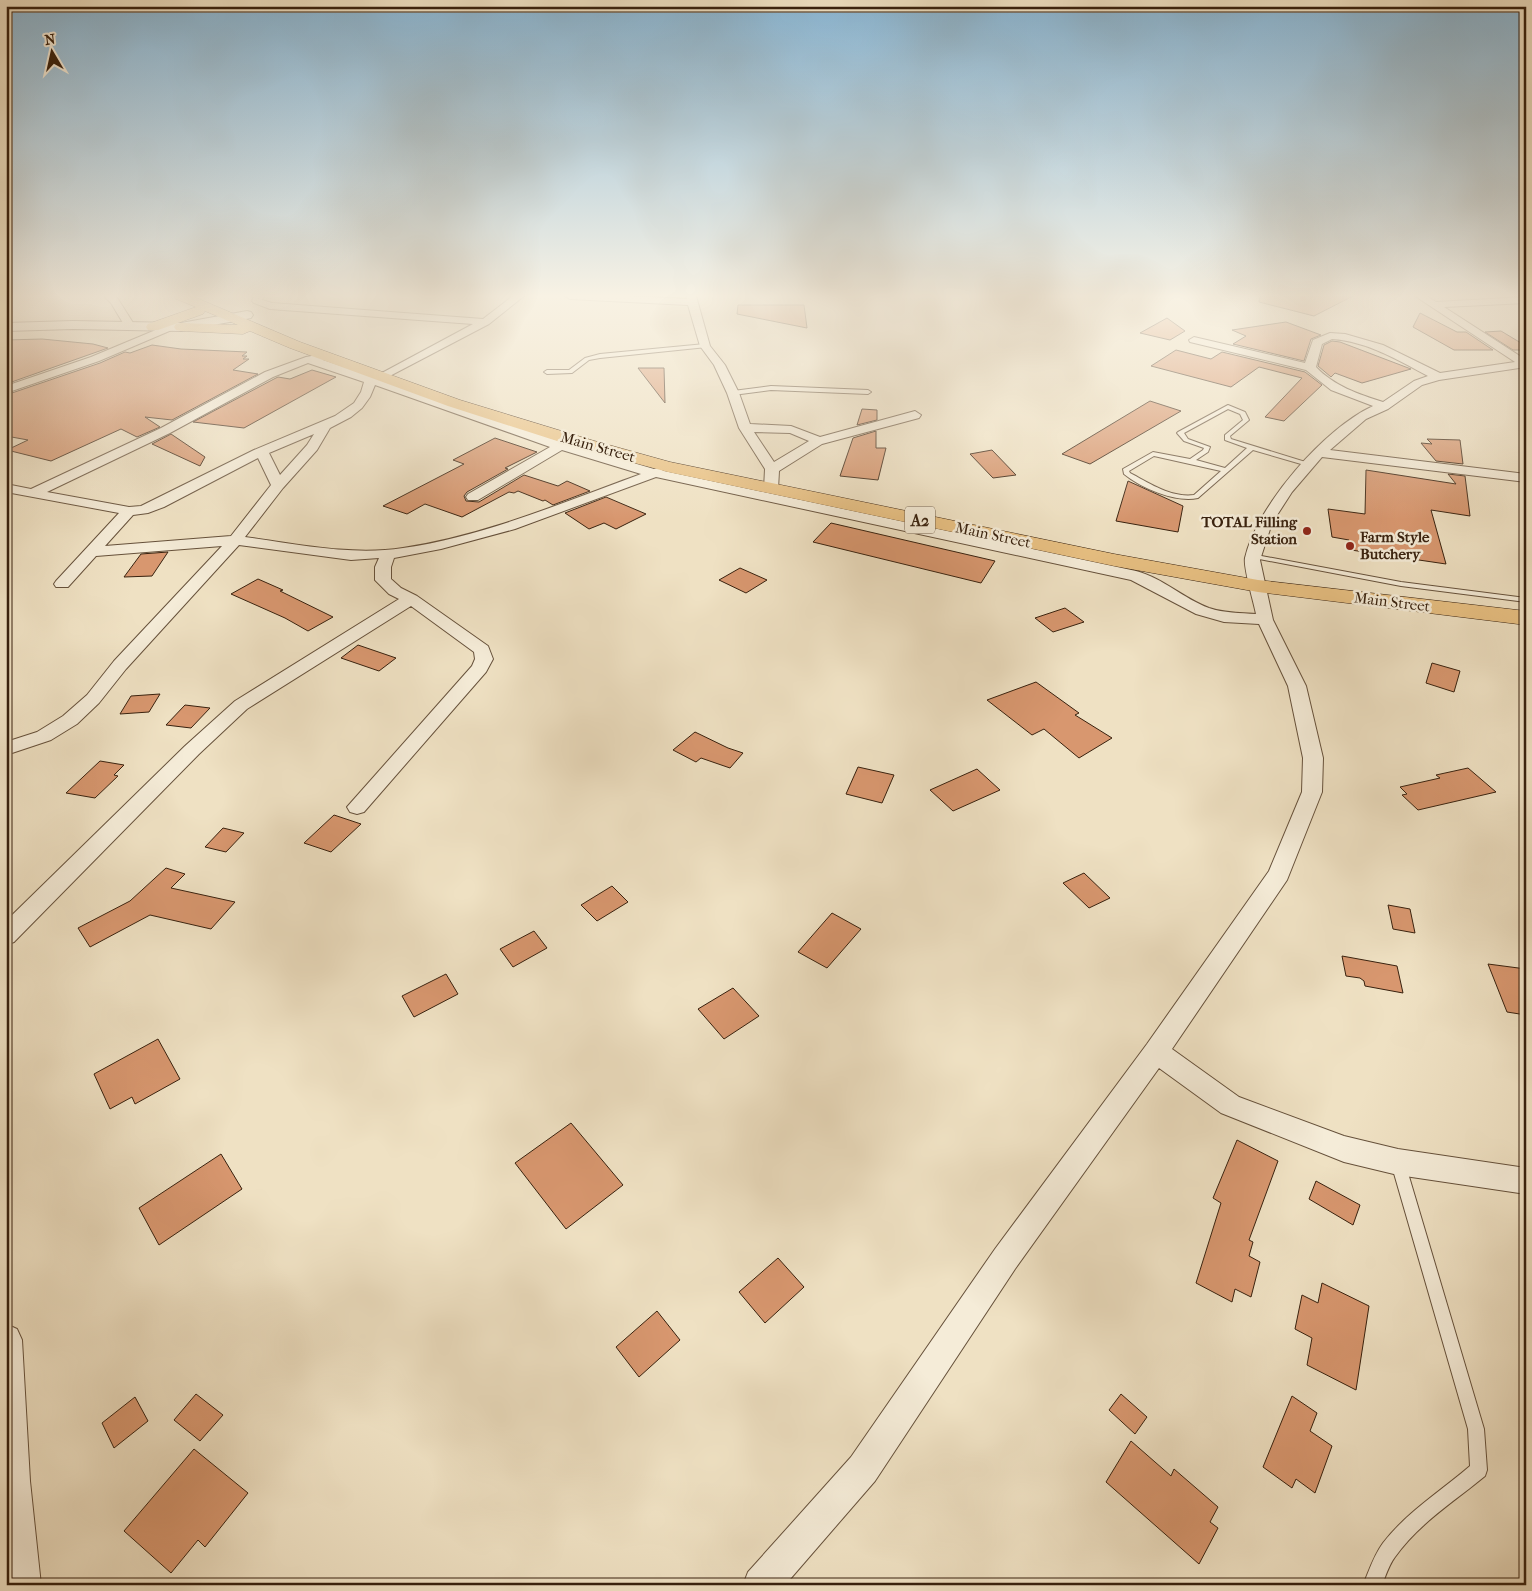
<svg xmlns="http://www.w3.org/2000/svg" width="1532" height="1591" font-family="'IM FELL French Canon',serif">
<rect width="100%" height="100%" fill="#efe1c3"/>
<filter id="stains"><feTurbulence type="fractalNoise" baseFrequency=".004" numOctaves="4"/><feColorMatrix values="0 0 0 0 .2 0 0 0 0 .09 0 0 0 0 .02 0 0 0 .5 -.17"/></filter>
<radialGradient id="worn" r=".72"><stop offset=".6" stop-color="#630" stop-opacity="0"/><stop offset="1" stop-color="#630" stop-opacity=".3"/></radialGradient>
<!-- building -->
<g fill="#d8976f" stroke="#38210e">
<polygon points="1260,296 1353,296 1314,316 1259,302"/>
<polygon points="738,305 804,305 807,328 737,314"/>
<polygon points="1420,313 1457,332 1466,332 1493,350 1454,350 1413,327"/>
<polygon points="1167,318 1185,331 1170,340 1140,333"/>
<polygon points="1286,322 1321,335 1311,339 1304,361 1233,344 1246,336 1232,330"/>
<polygon points="1501,331 1526,346 1526,350 1513,350 1485,332"/>
<polygon points="42,339 93,344 108,348 6,384 6,340"/>
<polygon points="1332,341 1340,342 1411,369 1362,383 1335,373 1331,377 1318,366 1324,345"/>
<polygon points="152,345 181,349 247,352 242,356 247,356 243,359 249,359 233,370 258,374 172,420 145,417 160,427 137,437 121,429 51,461 7,450 28,440 6,436 6,395 100,363 125,352 130,353"/>
<polygon points="1176,350 1211,359 1222,352 1305,372 1322,385 1284,421 1265,417 1302,378 1259,367 1231,387 1151,366"/>
<polygon points="638,368 664,368 665,403"/>
<polygon points="312,370 336,377 244,428 193,422 274,379 278,377 290,379"/>
<polygon points="1150,401 1181,411 1090,464 1062,454"/>
<polygon points="862,409 877,410 877,420 857,425"/>
<polygon points="876,431 876,448 886,448 878,480 840,476 853,438"/>
<polygon points="171,434 205,457 200,466 152,444"/>
<polygon points="495,438 537,452 505,468 508,469 467,492 464,496 466,501 479,502 524,475 558,486 567,481 590,491 553,505 545,500 543,501 518,491 514,493 509,492 462,517 425,504 407,514 383,506 464,464 453,460"/>
<polygon points="1427,439 1460,440 1463,464 1436,461 1421,443 1432,444"/>
<polygon points="992,450 1016,475 993,478 970,454"/>
<polygon points="1366,470 1456,484 1448,474 1465,476 1470,516 1431,510 1446,564 1351,550 1349,540 1332,537 1328,509 1365,514"/>
<polygon points="1128,481 1183,506 1178,532 1116,521"/>
<polygon points="606,497 646,514 616,529 604,523 589,529 565,513"/>
<polygon points="831,523 995,561 981,583 813,542"/>
<polygon points="168,552 152,576 124,577 141,554"/>
<polygon points="740,568 767,580 746,593 719,580"/>
<polygon points="258,579 283,590 280,591 333,617 308,631 285,618 231,594"/>
<polygon points="1065,608 1084,622 1053,632 1035,618"/>
<polygon points="358,645 396,658 379,671 341,658"/>
<polygon points="1432,663 1460,671 1454,692 1426,683"/>
<polygon points="1036,682 1079,713 1075,715 1112,738 1079,758 1044,729 1032,735 987,700"/>
<polygon points="160,694 149,712 120,714 131,696"/>
<polygon points="185,705 210,708 191,728 166,725"/>
<polygon points="695,732 728,748 743,753 730,768 701,758 696,762 673,750"/>
<polygon points="100,761 124,765 114,775 118,776 95,798 66,793"/>
<polygon points="858,767 894,775 882,803 846,794"/>
<polygon points="1468,768 1496,792 1418,810 1402,795 1407,794 1400,787 1440,778 1436,775"/>
<polygon points="977,769 1000,790 953,811 930,790"/>
<polygon points="334,815 361,824 331,852 304,843"/>
<polygon points="223,828 244,833 226,852 205,847"/>
<polygon points="166,868 185,874 171,888 235,902 211,929 150,915 90,947 78,928 130,901"/>
<polygon points="1084,873 1110,898 1089,908 1063,883"/>
<polygon points="612,886 628,902 597,921 581,905"/>
<polygon points="1388,905 1410,909 1415,933 1393,929"/>
<polygon points="832,913 861,929 827,968 798,952"/>
<polygon points="534,931 547,948 513,967 500,949"/>
<polygon points="1342,956 1397,966 1403,993 1365,986 1364,981 1360,978 1346,976"/>
<polygon points="1488,964 1526,969 1526,1015 1507,1012"/>
<polygon points="446,974 458,994 414,1017 402,996"/>
<polygon points="733,988 759,1016 724,1039 698,1009"/>
<polygon points="158,1039 180,1079 135,1104 132,1097 110,1109 94,1074"/>
<polygon points="571,1123 623,1185 566,1229 515,1163"/>
<polygon points="1237,1140 1278,1161 1249,1240 1253,1242 1249,1256 1260,1262 1251,1297 1235,1289 1232,1302 1196,1283 1221,1203 1213,1198"/>
<polygon points="221,1154 242,1189 159,1245 139,1208"/>
<polygon points="1316,1181 1360,1205 1353,1225 1309,1199"/>
<polygon points="778,1258 804,1287 765,1323 739,1292"/>
<polygon points="1322,1283 1369,1306 1356,1390 1307,1365 1312,1338 1295,1329 1302,1295 1318,1303"/>
<polygon points="657,1311 680,1340 639,1377 616,1347"/>
<polygon points="196,1394 223,1415 200,1441 174,1420"/>
<polygon points="1121,1394 1147,1417 1135,1434 1109,1410"/>
<polygon points="1292,1396 1317,1413 1310,1431 1332,1446 1315,1493 1296,1479 1292,1488 1263,1467"/>
<polygon points="135,1397 148,1421 114,1448 102,1423"/>
<polygon points="1131,1441 1171,1476 1174,1469 1218,1507 1210,1522 1218,1528 1199,1564 1106,1482"/>
<polygon points="194,1449 248,1493 205,1547 198,1540 171,1573 124,1531"/>
</g>
<g fill="none" stroke-linecap="round" stroke-linejoin="round">
<!-- service casing -->
<g stroke="#66513b" stroke-width="2">
<g id="service">
<polygon points="705,344 707,345 707,347 600,358 589,360 572,373 547,374 544,372 547,370 569,370 585,358 600,354"/>
<polygon points="771,386 868,390 871,392 868,394 771,390 733,395 730,393 733,391"/>
<path d="M 1228,405 L 1245,412 L 1249,420 L 1230,436 L 1231,439 L 1312,464 L 1312,466 L 1308,466 L 1253,450 L 1198,498 C 1176,503 1141,488 1124,474 L 1123,469 L 1153,452 L 1190,459 L 1203,450 L 1204,448 L 1184,441 L 1177,433 L 1178,432 ZM 1228,409 L 1240,414 L 1243,420 L 1225,435 L 1225,440 L 1247,448 L 1225,468 L 1196,460 L 1208,452 L 1210,447 L 1188,439 L 1184,433 ZM 1154,456 L 1221,471 L 1194,495 C 1171,498 1149,483 1130,473 L 1129,471 Z"/>
<polygon points="1251,554 1401,582 1526,598 1526,602 1401,586 1254,558 1251,558"/>
<path d="M 1398,1157 L 1403,1158 L 1405,1163 L 1484,1429 L 1487,1470 L 1485,1476 C 1455,1501 1418,1524 1395,1557 C 1389,1565 1386,1575 1382,1585 L 1363,1585 C 1369,1571 1374,1555 1383,1543 C 1407,1512 1441,1491 1470,1466 L 1468,1429 L 1391,1163 L 1393,1158 Z"/>
</g>
</g>
<!-- minor casing -->
<g stroke="#66513b" stroke-width="2">
<g id="minor">
<polygon points="104,296 115,296 118,299 135,326 134,328 126,328 111,303"/>
<polygon points="254,296 264,296 262,300 272,303 483,319 513,296 524,296 489,324 384,379 380,378 378,376 380,374 473,324 270,309 254,303 252,301"/>
<path d="M 565,296 L 628,296 L 687,299 L 686,296 L 696,296 L 710,346 L 725,365 L 739,393 L 750,424 L 791,426 L 820,437 L 915,411 L 921,415 L 919,418 L 822,444 L 779,471 L 778,489 L 771,493 L 766,492 L 764,489 L 765,469 L 739,428 L 727,393 L 714,365 L 700,346 L 688,305 L 570,299 ZM 754,432 L 790,433 L 809,441 L 774,462 Z"/>
<path d="M 1415,296 L 1427,296 L 1436,302 L 1526,297 L 1526,303 L 1444,307 L 1526,360 L 1526,367 L 1439,380 L 1422,385 L 1388,409 L 1366,419 L 1330,450 L 1526,474 L 1526,482 L 1322,457 L 1292,492 L 1272,523 L 1260,560 L 1273,620 L 1306,686 L 1323,758 L 1322,792 L 1287,880 L 1172,1049 L 1239,1097 L 1344,1136 L 1398,1149 L 1526,1168 L 1526,1194 L 1398,1175 L 1344,1162 L 1221,1113 L 1159,1068 L 1015,1269 L 875,1481 L 785,1585 L 743,1585 L 748,1572 L 851,1457 L 995,1249 L 1147,1044 L 1269,871 L 1302,792 L 1303,758 L 1288,686 L 1259,624 L 1224,622 L 1196,614 L 1131,580 L 656,477 L 515,529 L 441,549 L 394,558 L 391,567 L 391,579 L 401,588 L 417,596 L 488,646 L 493,659 L 486,672 L 364,812 L 357,814 L 350,812 L 347,807 L 472,666 L 475,659 L 474,652 L 411,606 L 247,709 L 199,754 L 14,942 L 6,945 L 6,921 L 185,746 L 235,701 L 399,599 L 389,594 L 375,580 L 375,567 L 379,558 L 351,560 L 239,545 L 126,669 L 99,703 L 77,724 L 51,740 L 6,755 L 6,742 L 37,732 L 63,716 L 87,695 L 114,661 L 222,546 L 96,556 L 68,587 L 56,587 L 54,584 L 56,581 L 119,513 L 6,492 L 6,484 L 31,489 L 161,428 L 265,372 L 306,357 L 322,354 L 327,357 L 323,360 L 365,374 L 367,370 L 375,370 L 376,378 L 565,443 L 654,469 L 658,468 L 664,471 L 1136,571 C 1163,578 1184,599 1209,608 C 1224,613 1240,613 1256,614 C 1254,603 1243,567 1245,558 C 1257,505 1325,428 1373,406 L 1331,390 L 1306,370 L 1190,342 L 1189,340 L 1194,337 L 1305,363 L 1313,340 L 1330,333 L 1345,334 L 1383,345 L 1440,373 L 1515,362 ZM 1332,339 C 1366,341 1398,360 1428,376 L 1414,381 L 1383,402 C 1358,394 1334,386 1316,367 L 1322,344 ZM 308,363 L 364,382 L 361,392 L 354,403 L 335,416 L 254,450 L 141,506 L 129,507 L 47,492 L 170,433 L 273,377 ZM 375,385 L 550,447 L 468,494 L 466,497 L 468,500 L 478,500 L 562,450 L 641,474 C 564,502 485,536 403,548 C 351,556 297,544 245,537 L 283,488 L 317,450 L 330,428 L 351,417 L 362,408 L 370,397 ZM 314,434 L 307,445 L 280,475 L 269,453 ZM 258,458 L 271,485 L 231,536 L 105,546 L 133,515 L 148,513 L 164,507 Z"/>
<polygon points="170,324 175,327 174,329 99,361 6,393 6,386 91,357"/>
<polygon points="6,1324 17,1329 22,1340 30,1481 41,1585 6,1585"/>
</g>
</g>
<!-- tertiary casing -->
<g stroke="#66513b" stroke-width="2">
<polygon id="tertiary" points="247,311 251,312 253,315 251,318 181,331 73,329 6,331 6,323 73,321 181,323"/>
</g>
<!-- trunk casing -->
<g stroke="#38210e" stroke-width="1">
<polygon id="trunk" points="174,296 192,296 300,342 460,400 591,440 670,462 1114,554 1258,580 1526,611 1526,625 1258,592 1114,566 668,472 579,448 448,406 290,348 250,331 243,334 181,331 176,330 174,327 176,324 181,323 238,325 205,311 203,314 158,330 148,330 146,327 148,324 196,307 176,299"/>
</g>
<!-- service -->
<use href="#service" fill="#f5ecd8" fill-rule="evenodd"/>
<!-- minor -->
<use href="#minor" fill="#f5ecd8" fill-rule="evenodd"/>
<!-- tertiary -->
<use href="#tertiary" fill="#f5ecd8" fill-rule="evenodd"/>
<!-- trunk -->
<use href="#trunk" fill="#e8c082" fill-rule="evenodd"/>
</g>
<!-- sky -->
<linearGradient id="sky" x2="0" y2="1"><stop stop-color="#89b7d6"/><stop offset="0.57" stop-color="#f8f2e4"/><stop offset="1" stop-color="#f8f2e4" stop-opacity="0"/></linearGradient>
<rect width="1532" height="519" fill="url(#sky)"/>
<!-- markers -->
<g fill="#8f2418" stroke="#f5ecd8" stroke-width="2">
<circle cx="1307" cy="531" r="5"/>
<circle cx="1350" cy="546" r="5"/>
</g>
<g text-anchor="middle" stroke-width="5" stroke-linejoin="round" paint-order="stroke">
<!-- far-street labels -->
<g font-size="15" fill="#38210e" stroke="#f5ecd8">
<text transform="translate(598 447) rotate(16)" y="5">Main Street</text>
<text transform="translate(993 535) rotate(12)" y="5">Main Street</text>
<text transform="translate(1392 602) rotate(7)" y="5">Main Street</text>
</g>
<!-- far-poi labels -->
<g font-size="15" font-weight="bold" fill="#38210e" stroke="#f5ecd8" text-anchor="end">
<text x="1297" y="527">TOTAL Filling<tspan x="1297" dy="17">Station</tspan></text>
<text x="1360" y="542" text-anchor="start">Farm Style<tspan x="1360" dy="17">Butchery</tspan></text>
</g>
<!-- shield labels -->
<rect fill="#f5ecd8" stroke="#715e4b" stroke-width="1" x="905" y="506.5" width="30" height="27" rx="4"/>
<g font-size="16" font-weight="bold" fill="#38210e">
<text x="920" y="526">A2</text>
</g>
</g>
<!-- margin -->
<rect width="1532" height="1591" fill="none" stroke="#efe1c3" stroke-width="25"/>
<rect x="8" y="8" width="1517" height="1576" fill="none" stroke="#38210e" stroke-width="2.5"/>
<rect x="12" y="12" width="1507" height="1566" fill="none" stroke="#38210e"/>
<!-- north arrow -->
<g transform="translate(52 52) rotate(351)" stroke="#f5ecd8" stroke-width="4" paint-order="stroke">
<path d="M0-4L9 19L0 12L-9 19Z" fill="#38210e"/>
<text y="-8" font-size="14" font-weight="bold" text-anchor="middle" fill="#38210e">N</text>
</g>
<rect width="100%" height="100%" filter="url(#stains)"/>
<rect width="100%" height="100%" fill="url(#worn)"/>
</svg>
